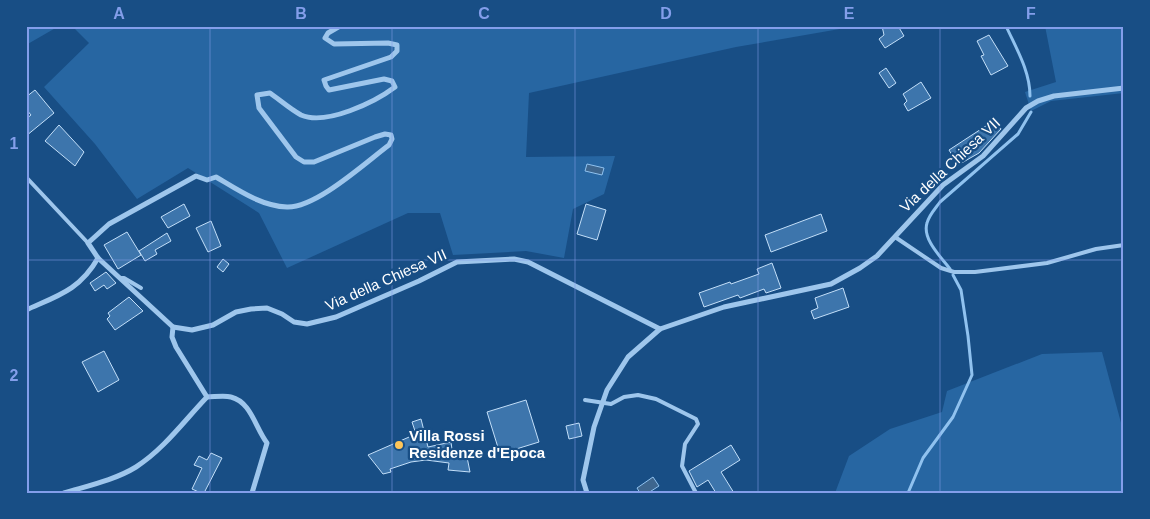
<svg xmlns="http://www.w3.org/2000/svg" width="1150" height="519" font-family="Arial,sans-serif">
<rect width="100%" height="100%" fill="#184e85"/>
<!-- green -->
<g fill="#2766a2">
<polygon points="26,26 59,26 26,45"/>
<polygon points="72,26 857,26 736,47 529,93 526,157 615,156 604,194 573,209 564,258 526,251 453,255 440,213 408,213 287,268 259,213 188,168 137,199 95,144 44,87 89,43"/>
<polygon points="1045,26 1124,26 1124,93 1051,101 1031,111 1025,92 1056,82"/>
<polygon points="1102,352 1124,434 1124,493 835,493 849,456 890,429 942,412 947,391 1042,354"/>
</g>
<!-- water -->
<g fill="#3e668e" stroke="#90c2ef">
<polygon points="587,164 604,168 602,175 585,171"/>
<polygon points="653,477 659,486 648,493 640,493 637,488"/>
</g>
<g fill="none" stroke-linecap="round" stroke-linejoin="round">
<!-- stream -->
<g stroke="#90c2ef" stroke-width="3">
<path d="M 1006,26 C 1016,48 1030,71 1030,96"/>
<path d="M 950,269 C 941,257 922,239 927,223 C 929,215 935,209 940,202 L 1018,134 L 1031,112"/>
<polyline points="908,493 923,458 953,417 972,375 968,336 961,290 953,275"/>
</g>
</g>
<!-- building -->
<g fill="#3d75ac" stroke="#c3dff9">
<polygon points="882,26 898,26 904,36 885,48 879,39 884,35"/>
<polygon points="989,35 1008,66 991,75 981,56 984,55 977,41"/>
<polygon points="886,68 896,83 889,88 879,73"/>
<polygon points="921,82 931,98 908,111 904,104 907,101 903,94"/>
<polygon points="35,90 54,113 26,136 26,119 31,115 26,109 26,97"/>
<polygon points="995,120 1001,129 979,153 958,165 949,150"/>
<polygon points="59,125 84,152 75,166 45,141"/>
<polygon points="184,204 190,216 168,228 161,217"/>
<polygon points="586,204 606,210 597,240 577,234"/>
<polygon points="821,214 827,231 771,252 765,235"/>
<polygon points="211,221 221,246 208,252 196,228"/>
<polygon points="127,232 141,255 118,269 104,245"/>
<polygon points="167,233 171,241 155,250 157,254 145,261 139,251"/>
<polygon points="223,259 229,264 223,272 217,267"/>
<polygon points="772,263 781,288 766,293 764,289 740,298 738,295 704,307 699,293 730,282 731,284 759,274 757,269"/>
<polygon points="106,272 116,283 107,289 104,285 95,291 90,283"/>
<polygon points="843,288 849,307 814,319 811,311 818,308 815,298"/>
<polygon points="129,297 143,311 115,330 107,319 110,316 108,313"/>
<polygon points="104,351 119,380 98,392 82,362"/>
<polygon points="526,400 539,442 500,454 487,412"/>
<polygon points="421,419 428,447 451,442 453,457 467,457 470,472 448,470 449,463 426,460 411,462 390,469 391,472 383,474 368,455 416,434 412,422"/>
<polygon points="579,423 582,436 569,439 566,426"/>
<polygon points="731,445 740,460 721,472 734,493 716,493 708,480 697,487 689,471"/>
<polygon points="211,453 222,458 204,493 201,493 192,489 202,468 194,465 199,456 207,460"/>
</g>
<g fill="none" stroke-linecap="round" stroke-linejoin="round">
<!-- lane -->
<g stroke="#9ec6ec" stroke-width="4">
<polyline points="26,177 88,243"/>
<polyline points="895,237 941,268 954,272 975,272 1047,263 1096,249 1124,245"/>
<polyline points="121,278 124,278 141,288"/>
<polyline points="585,400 611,404 624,397 638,395 656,399 696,419 698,424 685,444 682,466 696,493"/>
</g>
<!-- street -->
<g stroke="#9ec6ec" stroke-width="5">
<path d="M 26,310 C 57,296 80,290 98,258"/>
<polyline points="173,327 192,330 213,325 236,312 251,309 267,308 282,314 294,322 307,324 336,317 419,281 457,262 514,259 528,262 660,329"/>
<path d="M 64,493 C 87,486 115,480 136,467 C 164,449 184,421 207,397"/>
<path d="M 252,493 L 267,443 C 255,427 251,402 231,397 C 224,395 214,397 207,397 L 176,347 L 172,337 L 173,327 L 98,258 L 88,243 L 109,224 L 196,176 L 207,180 L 216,177 C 238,190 261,206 287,207 C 316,208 365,163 389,145 L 392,139 L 391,135 L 385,134 L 375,137 L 314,162 L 304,162 L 296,157 L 259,108 L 257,95 L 270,93 C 280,100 290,109 301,115 C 326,126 375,102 395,87 L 392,81 L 384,79 L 329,90 L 326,86 L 324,80 L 391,57 L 397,51 L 397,45 L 388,43 L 334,44 L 325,38 L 328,33 L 340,26"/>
<polyline points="587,493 583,480 594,427 607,390 628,357 660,329 724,307 831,284 860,268 877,256 943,185 983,156 1026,108 1038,101 1054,96 1124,88"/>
</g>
</g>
<!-- grid -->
<path fill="none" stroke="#839eea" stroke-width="1" stroke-opacity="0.55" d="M 210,26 L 210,493M 392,26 L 392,493M 575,26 L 575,493M 758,26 L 758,493M 940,26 L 940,493M 26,260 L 1124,260"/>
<!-- markers -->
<circle fill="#ffc559" stroke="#184e85" stroke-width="2" cx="399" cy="445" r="5"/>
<g text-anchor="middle" stroke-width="4.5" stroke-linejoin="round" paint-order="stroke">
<!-- street labels -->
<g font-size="15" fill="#fff" stroke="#184e85">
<text transform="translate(950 165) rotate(-43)" y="5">Via della Chiesa VII</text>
<text transform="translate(386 280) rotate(-24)" y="5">Via della Chiesa VII</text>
</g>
<!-- poi labels -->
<g font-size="15" font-weight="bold" fill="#fff" stroke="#184e85" text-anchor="start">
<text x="409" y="441">Villa Rossi<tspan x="409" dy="17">Residenze d'Epoca</tspan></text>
</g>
</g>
<!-- border -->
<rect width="1150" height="519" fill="none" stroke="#184e85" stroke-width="55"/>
<rect x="28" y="28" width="1094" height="464" fill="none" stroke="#839eea" stroke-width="2"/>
<g font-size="16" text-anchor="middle" font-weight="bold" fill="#839eea">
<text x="119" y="19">A</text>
<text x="301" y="19">B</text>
<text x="484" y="19">C</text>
<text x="666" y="19">D</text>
<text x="849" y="19">E</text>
<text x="1031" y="19">F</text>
<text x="14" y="149">1</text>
<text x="14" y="381">2</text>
</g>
</svg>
